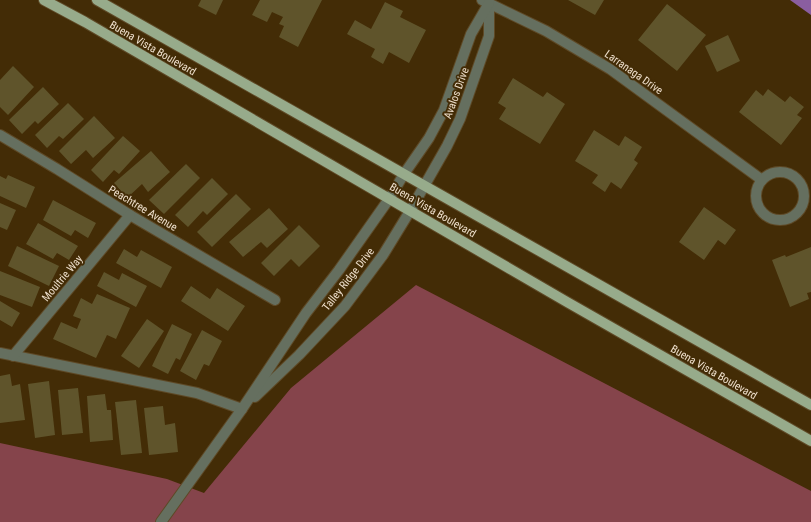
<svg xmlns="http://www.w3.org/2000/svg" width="811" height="522" font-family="'Roboto Condensed',sans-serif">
<rect width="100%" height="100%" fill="#432c06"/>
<!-- green -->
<polygon fill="#85444b" points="416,285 811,491 811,522 0,522 0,443 167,479 204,493 291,388"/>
<!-- water -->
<polygon fill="#8a5ea0" points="790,0 811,0 811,15"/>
<!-- building -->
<g fill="#5f542b">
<polygon points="201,0 223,0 216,15 198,6"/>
<polygon points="260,0 322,0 298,47 279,37 284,26 279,24 283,17 272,12 267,22 252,15"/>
<polygon points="568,0 604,0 595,15"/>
<polygon points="385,2 403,11 400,17 426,30 409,63 389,52 383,64 371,57 375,49 347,34 355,20 371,29"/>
<polygon points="667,4 706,35 677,71 638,40"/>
<polygon points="728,35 740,61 717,72 705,46"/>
<polygon points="13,66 34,87 8,115 0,107 0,80"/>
<polygon points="513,78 543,97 547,92 565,104 540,144 499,119 506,108 498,103"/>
<polygon points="43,87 59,104 38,124 35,121 22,134 9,120"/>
<polygon points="768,89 785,102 790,96 804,107 797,115 802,118 781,145 739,112 756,90 763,96"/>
<polygon points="68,103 84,119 63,139 59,136 47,148 35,135"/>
<polygon points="94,116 115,138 93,158 86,150 71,164 59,151"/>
<polygon points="594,130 619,146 625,136 642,147 634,160 638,163 621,189 611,182 605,192 592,183 598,175 575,161"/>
<polygon points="123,136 140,151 119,174 114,170 103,182 91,170"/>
<polygon points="151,151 170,172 148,192 142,184 127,198 114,183"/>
<polygon points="186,164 200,178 164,214 149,200"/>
<polygon points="8,175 35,187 26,208 0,196 0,176 6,179"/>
<polygon points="212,178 228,194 207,215 203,211 188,227 175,215"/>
<polygon points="236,194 251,209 212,247 197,232"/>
<polygon points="53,200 96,223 88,238 75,230 71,236 43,220"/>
<polygon points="0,203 16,210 7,230 0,227"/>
<polygon points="704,207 736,230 725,245 718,240 704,260 679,242"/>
<polygon points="269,208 288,229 267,248 261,242 243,257 229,242"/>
<polygon points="38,223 78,246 69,260 57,253 53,259 26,244"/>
<polygon points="299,225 320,246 299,267 291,259 274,276 261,263"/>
<polygon points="17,246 59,266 49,286 8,266"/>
<polygon points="811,247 811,292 807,293 809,299 790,307 772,260 785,255 786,257"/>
<polygon points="124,249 137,257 141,250 172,267 161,288 116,263"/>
<polygon points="0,271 40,287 32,307 0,295"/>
<polygon points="104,272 119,280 122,273 147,286 136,307 97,286"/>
<polygon points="191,286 210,299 217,288 245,306 228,331 181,301"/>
<polygon points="97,294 130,308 116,339 107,335 96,358 53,339 61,322 77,329 81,319 73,316 81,298 92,304"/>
<polygon points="0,301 20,313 12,327 0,320"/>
<polygon points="147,319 164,331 139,368 121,356"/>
<polygon points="172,324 192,334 180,360 176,358 168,374 152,366"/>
<polygon points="202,330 222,341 209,366 204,364 196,380 180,371"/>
<polygon points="10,374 12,386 20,384 25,420 0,423 0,376"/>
<polygon points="49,381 55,435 35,438 28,384"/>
<polygon points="78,388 83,433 62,435 58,390"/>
<polygon points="105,394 107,410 111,410 113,440 90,442 87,396"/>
<polygon points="136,400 142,453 121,455 115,402"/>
<polygon points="163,406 165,425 175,423 178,452 149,455 144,408"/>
</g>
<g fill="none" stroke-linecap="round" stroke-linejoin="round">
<!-- minor casing -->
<g stroke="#5e4926" stroke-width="12">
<g id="minor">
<polyline points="482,0 546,31 610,69 762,180"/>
<polyline points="0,135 57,169 130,215 275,300"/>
<circle cx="780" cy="196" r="24"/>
<polyline points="0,353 197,393 242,409"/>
<polyline points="13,356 130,215"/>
<polyline points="255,397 299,355 345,306 383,255 410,211 447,146 460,119 489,36 489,4"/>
<polyline points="161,522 242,409 306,313 339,270 389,199 404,174 429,138 444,110 471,34 489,3"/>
</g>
</g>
<!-- major casing -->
<g stroke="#5e4926" stroke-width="12">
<g id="major">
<polyline points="44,0 85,22 567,302 811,441"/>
<polyline points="97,0 811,405"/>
</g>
</g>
<!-- minor -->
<use href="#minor" stroke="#656f5f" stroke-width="10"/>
<!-- major -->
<use href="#major" stroke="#97ab8b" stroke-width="10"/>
</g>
<g text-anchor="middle" stroke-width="4" stroke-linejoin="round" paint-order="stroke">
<!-- street labels -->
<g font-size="11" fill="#eedfcc" stroke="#432c06">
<text transform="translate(153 48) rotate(30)" y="4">Buena Vista Boulevard</text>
<text transform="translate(634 72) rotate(35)" y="4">Larranaga Drive</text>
<text transform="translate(456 93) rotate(-70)" y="4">Avalos Drive</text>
<text transform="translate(143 208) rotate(31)" y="4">Peachtree Avenue</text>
<text transform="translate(433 210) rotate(30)" y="4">Buena Vista Boulevard</text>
<text transform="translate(62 278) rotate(-50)" y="4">Moultrie Way</text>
<text transform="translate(348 279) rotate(-52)" y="4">Talley Ridge Drive</text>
<text transform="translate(714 372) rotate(30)" y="4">Buena Vista Boulevard</text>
</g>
</g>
</svg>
